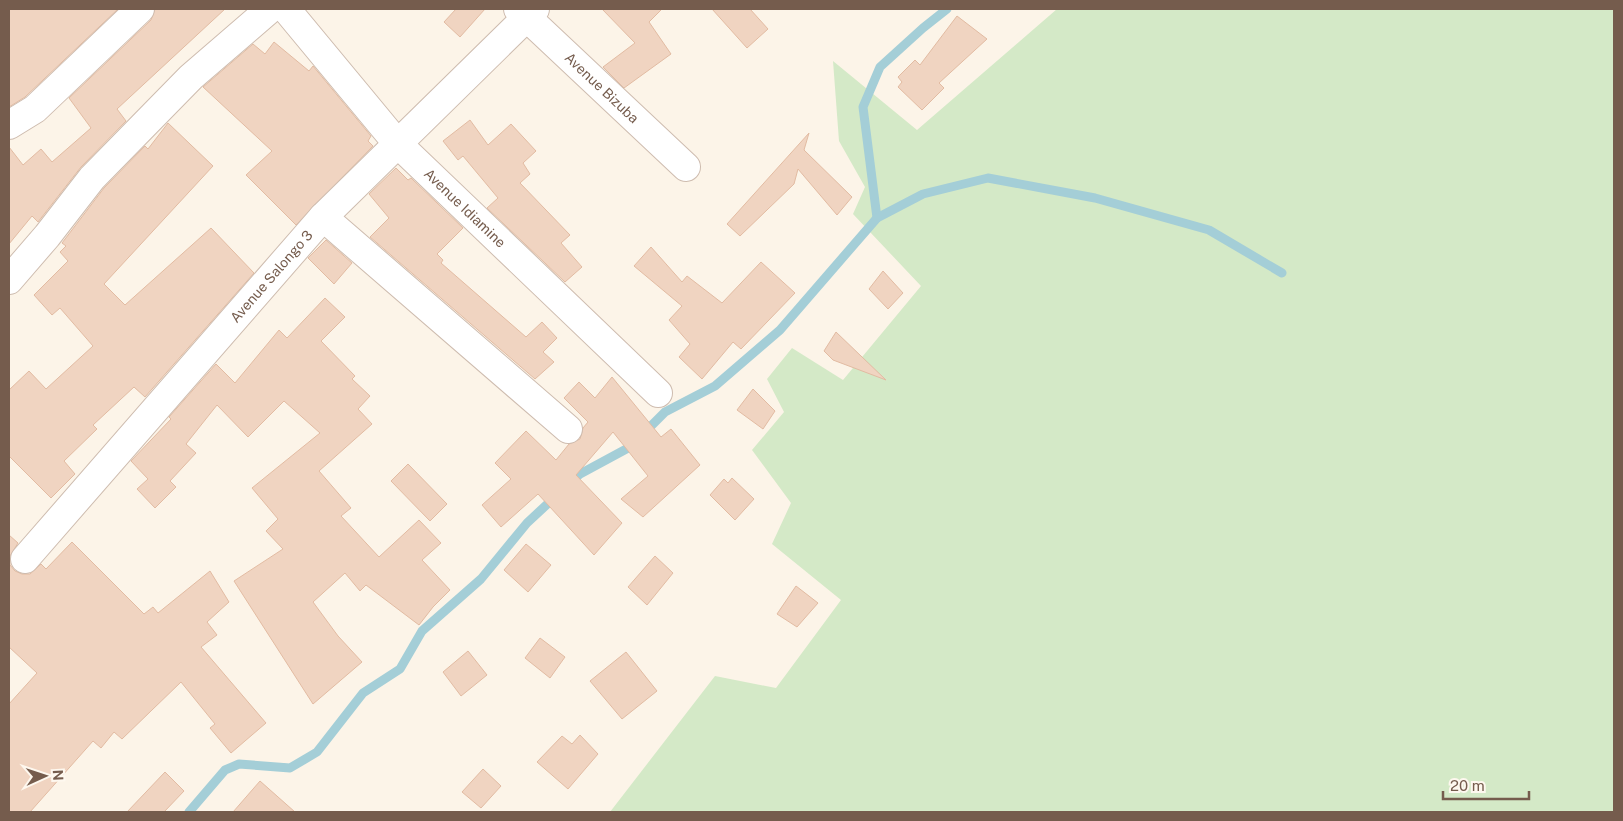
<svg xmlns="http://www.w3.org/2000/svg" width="1623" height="821" font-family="'Public Sans',sans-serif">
<rect width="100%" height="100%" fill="#fcf4e8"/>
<!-- green -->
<polygon fill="#d4e9c7" points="1057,9 1614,9 1614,812 610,812 715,676 776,688 841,600 772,544 791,503 752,450 784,412 767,379 792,348 843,380 921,286 853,214 865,187 839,141 833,61 917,130"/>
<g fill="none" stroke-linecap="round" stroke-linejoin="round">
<!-- stream -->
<g stroke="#a4ced7" stroke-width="9">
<polyline points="877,218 863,107 880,67 923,28 947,9"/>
<polyline points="569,484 580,474 630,447 665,412 715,386 780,330 877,218 923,194 988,178 1095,198 1209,230 1282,273"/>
<polyline points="189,812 225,770 239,764 290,768 317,752 363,693 400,669 422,631 481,579 527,523 556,496"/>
</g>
</g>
<!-- building -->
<g fill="#f0d4c1" stroke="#e2bba2">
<polygon points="9,9 118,9 25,97 9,107"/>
<polygon points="155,9 225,9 117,109 126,121 81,167 38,222 32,216 9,244 9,147 23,165 41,149 52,162 91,128 69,98 151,20"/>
<polygon points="456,9 485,9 460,37 444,22"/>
<polygon points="602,9 662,9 649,22 671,54 624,88 603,67 635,43"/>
<polygon points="712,9 750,9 768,29 747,48"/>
<polygon points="957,16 987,39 939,83 944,88 922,110 898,87 902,82 898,77 915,60 920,65"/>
<polygon points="274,42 309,71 313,66 371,136 368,141 373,146 296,225 246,175 272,151 203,87 253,44 265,54"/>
<polygon points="470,120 488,145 511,124 536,151 523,163 530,174 520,183 570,235 561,243 582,267 565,282 487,208 498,198 463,156 458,160 443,141"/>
<polygon points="168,123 213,166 104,284 125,305 211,228 254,273 145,397 134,387 93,425 97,429 64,461 75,474 51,498 9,456 9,390 29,371 46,389 93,346 60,308 52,315 34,295 68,261 60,252 66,246 62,243 104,188 145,146 148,149"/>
<polygon points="809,133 804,150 852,197 837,215 798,169 794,184 740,236 727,224"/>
<polygon points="396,168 408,180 411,178 463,228 437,254 443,260 441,263 526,337 542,322 557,338 543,352 554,362 535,379 370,237 389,218 369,194"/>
<polygon points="326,240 352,263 334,284 308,258"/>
<polygon points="651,247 682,282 687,276 722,303 761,262 795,293 741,349 733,342 702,379 679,357 690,344 669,320 682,306 634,266"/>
<polygon points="883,271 903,293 888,309 869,289"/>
<polygon points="325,298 345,317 321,341 355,376 352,379 370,396 358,409 372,424 319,471 351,508 341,516 379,557 419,520 441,543 422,560 450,590 433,607 419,625 366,585 360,591 345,573 313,602 338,636 362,662 313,704 234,581 283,549 266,531 278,519 252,488 320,433 284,401 248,437 217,405 186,444 196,453 170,481 176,487 155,508 137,489 148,479 131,461 171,419 169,417 216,364 235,383 279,330 287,338"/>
<polygon points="836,332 886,380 833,360 824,351"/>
<polygon points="612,377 661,437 671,429 700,465 643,517 621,499 648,476 613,432 576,475 622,523 594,555 538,494 501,527 482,505 511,479 495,463 526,431 556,460 569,444 580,439 583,428 588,422 564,398 579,382 595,398"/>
<polygon points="753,389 775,411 763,429 737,410"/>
<polygon points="408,464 447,504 430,521 391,481"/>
<polygon points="732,478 754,499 735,520 710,495 724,479 728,483"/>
<polygon points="9,535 18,543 10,556 10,565 15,571 22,574 30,574 41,564 46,569 72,542 144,614 153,607 158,613 210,571 229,602 207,622 217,635 201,647 266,723 231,753 210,728 215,724 181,682 122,739 114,732 101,748 93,741 30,812 9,812 9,704 37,673 9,647"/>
<polygon points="526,544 551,565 528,592 504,570"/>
<polygon points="655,556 673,573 647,605 628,587"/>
<polygon points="796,586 818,603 797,627 777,614"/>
<polygon points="540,638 565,657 550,678 525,658"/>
<polygon points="468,651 487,675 461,696 443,672"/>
<polygon points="626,652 657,691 622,719 590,681"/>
<polygon points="580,735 598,754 568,789 537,762 562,736 572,744"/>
<polygon points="483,769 501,786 481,808 462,792"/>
<polygon points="165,772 184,791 164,812 127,812"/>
<polygon points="260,781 295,812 233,812"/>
</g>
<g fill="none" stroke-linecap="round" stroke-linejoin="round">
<!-- street casing -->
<g stroke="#cebcaf" stroke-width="30">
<g id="street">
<path id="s1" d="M 286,9 L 397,143 L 658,393"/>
<path id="s2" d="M 518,9 L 686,167"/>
<polyline points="9,125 35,109 140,9"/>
<polyline points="323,217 568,429"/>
<polyline points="9,280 47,236 92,178 191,77 270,9"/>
<path id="s3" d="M 25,559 L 323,217 L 535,9"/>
</g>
</g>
<!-- street -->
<use href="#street" stroke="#fff" stroke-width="28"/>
</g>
<g text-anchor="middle" stroke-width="5" stroke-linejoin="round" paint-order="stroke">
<!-- street labels -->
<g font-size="14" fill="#755c4d" stroke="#fef8ef">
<text dy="5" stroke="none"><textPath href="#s2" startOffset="115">Avenue Bizuba</textPath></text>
<text dy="5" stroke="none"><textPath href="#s1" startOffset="268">Avenue Idiamine</textPath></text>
<text dy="5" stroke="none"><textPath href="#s3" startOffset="375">Avenue Salongo 3</textPath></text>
</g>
</g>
<!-- border -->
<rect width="1623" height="821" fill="none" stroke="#755c4d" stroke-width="20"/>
<!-- north arrow -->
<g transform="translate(45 776) rotate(87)" stroke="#fef8ef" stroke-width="4" paint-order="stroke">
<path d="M0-4L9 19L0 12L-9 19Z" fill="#755c4d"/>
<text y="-8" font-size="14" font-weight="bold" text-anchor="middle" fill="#755c4d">N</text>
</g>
<!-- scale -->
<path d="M1443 791v8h86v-8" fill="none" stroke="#755c4d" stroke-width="2.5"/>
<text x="1450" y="791" font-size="15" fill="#755c4d" stroke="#fef8ef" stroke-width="4" paint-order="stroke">20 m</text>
</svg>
